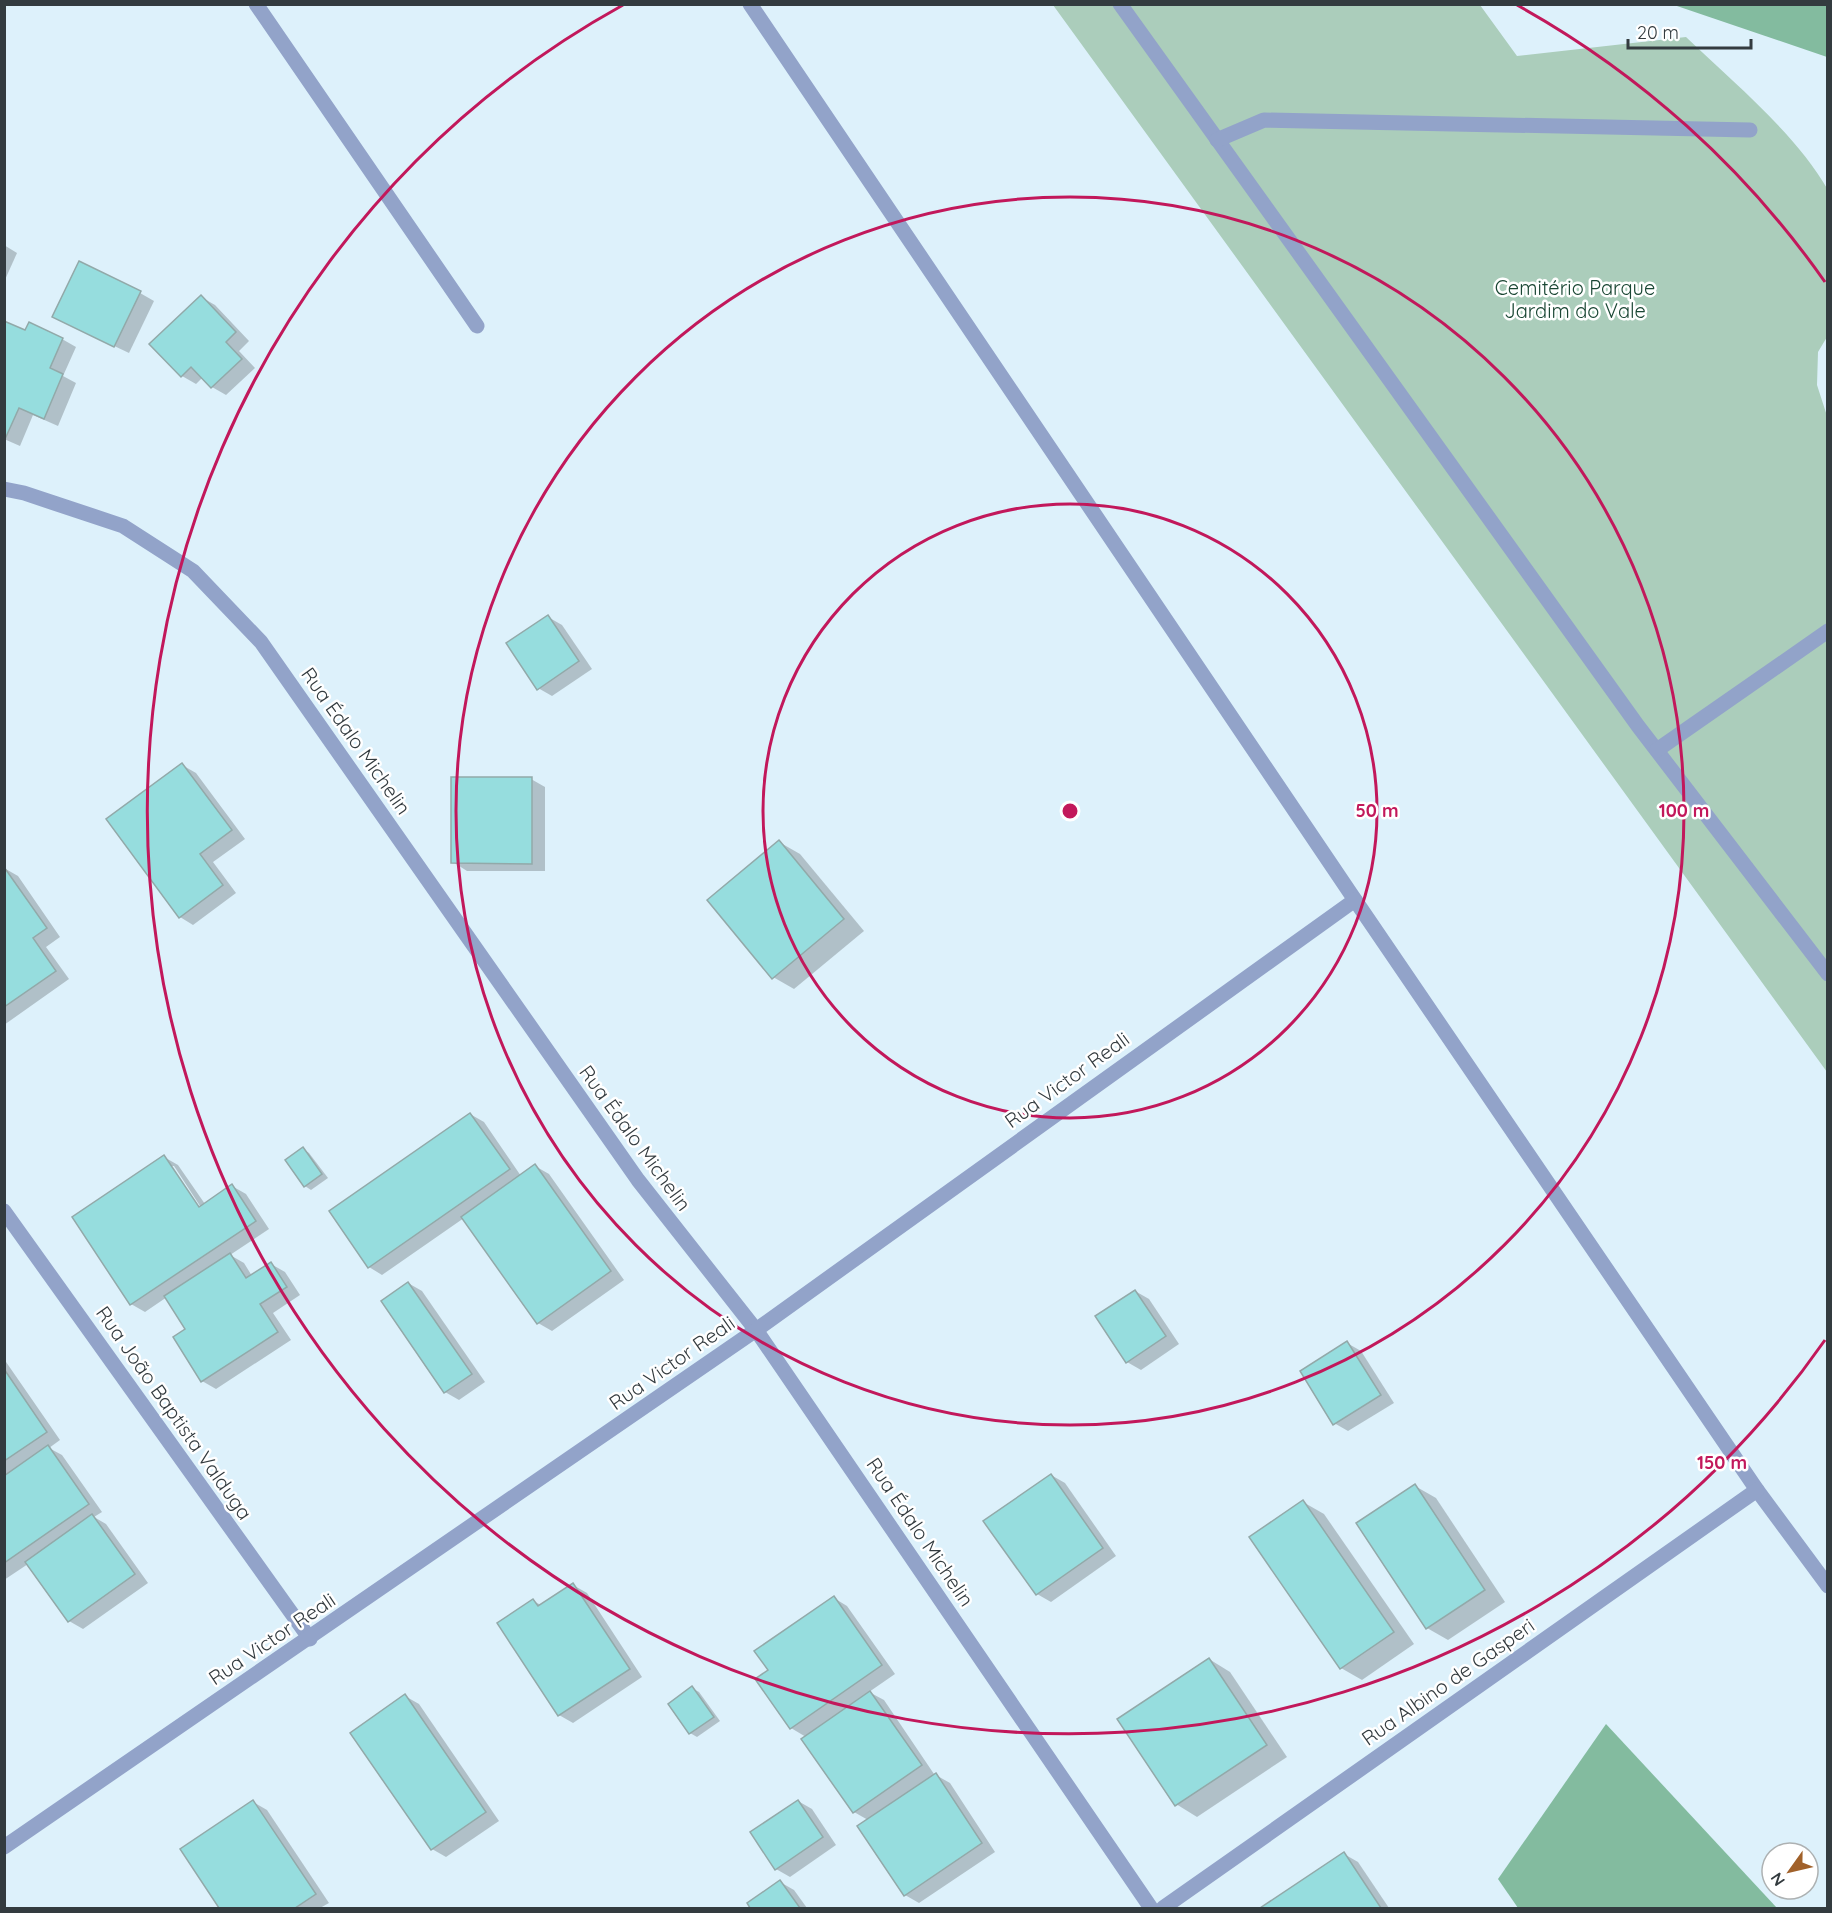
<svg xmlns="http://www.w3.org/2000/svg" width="1832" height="1913" font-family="Quicksand,sans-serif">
<rect width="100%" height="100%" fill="#ddf1fb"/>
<!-- green -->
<path fill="#abcdbb" d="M 1053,5 L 1480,5 L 1517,56 L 1686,37 C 1733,82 1796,134 1828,190 L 1827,337 L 1818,352 L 1817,385 L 1828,419 L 1827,1072 Z"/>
<!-- forest -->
<g fill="#83bb9f">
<polygon points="1674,5 1827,5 1827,57"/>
<polygon points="1606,1724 1777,1908 1518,1908 1498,1879"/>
</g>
<!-- shadow -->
<g fill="#0003" fill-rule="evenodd">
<polygon points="4,245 17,253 4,282"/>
<polygon points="140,293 154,301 129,353 68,324"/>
<polygon points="201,297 215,305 249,341 239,351 255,368 226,395 212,387 203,377 196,384 182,376 151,344"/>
<polygon points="4,323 26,332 62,339 76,347 63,376 76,383 58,426 33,415 20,446 4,439"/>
<polygon points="548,617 562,625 592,669 552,696 538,688"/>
<polygon points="182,765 196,773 245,839 213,862 236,893 193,925 180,917"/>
<polygon points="531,779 545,787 545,871 467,871 453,862"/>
<polygon points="779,842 800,854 864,931 794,989 773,977"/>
<polygon points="4,868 18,876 60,937 46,947 69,979 4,1025"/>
<polygon points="470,1114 484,1122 521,1176 535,1166 549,1174 624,1280 552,1331 538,1323 464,1218 382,1275 369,1267"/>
<polygon points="303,1149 309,1153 328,1178 311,1190 305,1186"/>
<path d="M 164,1157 L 178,1165 L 205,1204 L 232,1186 L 246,1194 L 269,1229 L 230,1255 L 244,1263 L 252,1276 L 271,1264 L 285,1272 L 300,1295 L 273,1313 L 291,1340 L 216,1389 L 202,1381 L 187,1329 L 167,1297 L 145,1312 L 131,1304 ZM 170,1166 L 174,1166 L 204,1212 L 202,1214 Z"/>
<polygon points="408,1283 422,1291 485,1382 459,1400 445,1392"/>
<polygon points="1135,1291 1149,1299 1179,1344 1141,1370 1127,1362"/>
<polygon points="1347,1343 1361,1351 1394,1403 1348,1431 1334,1423"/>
<polygon points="4,1359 60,1440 49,1448 62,1455 102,1512 94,1517 106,1524 148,1583 83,1629 69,1621 28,1564 4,1580"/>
<polygon points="1051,1475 1065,1483 1116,1556 1051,1602 1037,1594"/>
<polygon points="1415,1486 1436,1498 1505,1602 1448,1640 1427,1628"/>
<polygon points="1303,1502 1324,1514 1414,1644 1362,1680 1341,1668"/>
<polygon points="573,1585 587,1593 642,1677 573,1723 559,1715 533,1601 541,1605"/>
<polygon points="834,1598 847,1606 895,1674 869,1692 884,1700 934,1774 950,1783 995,1852 919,1903 905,1895 868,1820 854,1812 806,1737 791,1728 770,1671"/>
<polygon points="1209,1659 1230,1672 1287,1757 1197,1817 1176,1804"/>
<polygon points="692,1688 699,1692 720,1721 697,1737 690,1733"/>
<polygon points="405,1696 419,1704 499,1821 446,1857 432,1849"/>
<polygon points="798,1801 812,1809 836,1845 790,1877 776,1869"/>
<polygon points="253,1802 267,1810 329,1903 320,1908 221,1908 182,1850"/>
<polygon points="1344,1854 1358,1862 1389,1908 1263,1908"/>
<polygon points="780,1882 794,1890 807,1908 752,1908 749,1903"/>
</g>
<!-- building -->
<g fill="#96ddde" stroke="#92a9a9" stroke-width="1.5">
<polygon points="79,261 141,291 114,347 52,317"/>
<polygon points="201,295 236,332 226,342 242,359 211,388 191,367 181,377 149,344"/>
<polygon points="4,321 25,330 29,322 63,338 50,368 63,374 44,419 19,408 5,439"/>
<polygon points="548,615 579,661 537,690 506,643"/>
<polygon points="182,763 232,830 200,854 223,885 179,918 106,819"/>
<polygon points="451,777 532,777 532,864 451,863"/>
<polygon points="779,840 844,919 772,979 707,900"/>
<polygon points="4,867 47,928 33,938 56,971 4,1007"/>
<polygon points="470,1113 510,1169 368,1268 329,1211"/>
<polygon points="303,1147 322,1174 304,1187 285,1160"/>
<polygon points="164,1155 199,1207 232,1184 256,1221 130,1305 72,1217"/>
<polygon points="535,1164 611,1271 537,1324 461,1217"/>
<polygon points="230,1253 246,1278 271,1262 287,1287 260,1304 278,1332 201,1382 173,1337 185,1329 164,1296"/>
<polygon points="408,1282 472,1374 444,1393 381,1301"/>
<polygon points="1135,1290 1166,1336 1126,1363 1095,1316"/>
<polygon points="1347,1341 1381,1395 1333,1425 1300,1371"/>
<polygon points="4,1369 47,1432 4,1461"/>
<polygon points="48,1445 89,1504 4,1563 4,1476"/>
<polygon points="1051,1474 1103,1548 1036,1595 983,1521"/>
<polygon points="1415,1484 1485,1590 1426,1629 1356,1523"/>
<polygon points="1303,1500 1394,1632 1340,1669 1249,1537"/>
<polygon points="92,1514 135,1574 68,1622 25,1562"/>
<polygon points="573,1583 630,1669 558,1716 497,1623 533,1599 538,1606"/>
<polygon points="834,1596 882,1665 790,1729 755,1679 768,1670 754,1651"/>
<polygon points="1209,1658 1267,1745 1175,1806 1117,1719"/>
<polygon points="692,1686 714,1717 689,1734 668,1704"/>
<polygon points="870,1691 922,1765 853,1813 801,1739"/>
<polygon points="405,1694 486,1812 431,1850 350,1733"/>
<polygon points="936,1773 982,1843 904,1896 857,1826"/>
<polygon points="253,1800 316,1894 295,1908 219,1908 180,1849"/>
<polygon points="798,1800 823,1837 775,1870 750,1832"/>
<polygon points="1344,1852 1381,1908 1260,1908"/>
<polygon points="780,1880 800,1908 750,1908 747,1903"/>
</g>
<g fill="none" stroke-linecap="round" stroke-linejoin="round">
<!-- lane -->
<g stroke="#92a3c9" stroke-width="15">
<polyline points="1120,4 1638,726 1828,974"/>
<polyline points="1217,140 1264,120 1750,130"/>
<polyline points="1657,750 1828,631"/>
</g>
<!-- street -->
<g stroke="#92a3c9" stroke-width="15">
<polyline points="256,4 477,326"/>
<polyline points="750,4 1355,900 1757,1490 1828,1586"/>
<polyline points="4,489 24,493 123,526 193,571 261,642 638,1180 756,1330 1151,1908"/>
<polyline points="4,1211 310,1639"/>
<polyline points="4,1847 756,1330 1355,900"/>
<polyline points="1163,1908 1757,1490"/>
</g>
</g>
<!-- distance rings -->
<g fill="none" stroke="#c2185b" stroke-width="3">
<circle cx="1070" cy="811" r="307"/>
<circle cx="1070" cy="811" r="614"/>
<path d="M1825 1340A922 922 0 1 1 623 5M1517 5A922 922 0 0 1 1825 282"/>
</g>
<g text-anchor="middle" stroke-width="5" stroke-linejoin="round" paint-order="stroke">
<!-- park labels -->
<g font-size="20" fill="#194633" stroke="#fff">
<text x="1575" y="295">Cemitério Parque<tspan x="1575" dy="23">Jardim do Vale</tspan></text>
</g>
<!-- street labels -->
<g font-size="20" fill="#333b3f" stroke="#fff">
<text transform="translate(356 741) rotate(55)" y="7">Rua Édalo Michelin</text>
<text transform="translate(1067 1080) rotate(-36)" y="7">Rua Victor Reali</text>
<text transform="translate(635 1138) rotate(54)" y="7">Rua Édalo Michelin</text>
<text transform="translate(672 1363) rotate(-35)" y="7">Rua Victor Reali</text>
<text transform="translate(174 1413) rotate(55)" y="7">Rua João Baptista Valduga</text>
<text transform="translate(920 1532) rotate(56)" y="7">Rua Édalo Michelin</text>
<text transform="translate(272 1639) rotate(-34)" y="7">Rua Victor Reali</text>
<text transform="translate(1448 1682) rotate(-35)" y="7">Rua Albino de Gasperi</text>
</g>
</g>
<circle cx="1070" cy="811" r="9" fill="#c2185b" stroke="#fff" stroke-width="3"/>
<g font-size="18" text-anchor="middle" font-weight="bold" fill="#c2185b" stroke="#fff" stroke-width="5" stroke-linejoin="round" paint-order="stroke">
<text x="1377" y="817">50 m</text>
<text x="1684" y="817">100 m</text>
<text x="1722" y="1469">150 m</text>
</g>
<!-- border -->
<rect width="1832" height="1913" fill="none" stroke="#333b3f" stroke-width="12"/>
<!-- north arrow -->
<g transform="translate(1790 1871) rotate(236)"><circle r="28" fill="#ffffff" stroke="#adb1b2" stroke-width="1.5"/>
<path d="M0-4.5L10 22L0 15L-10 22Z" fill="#a1612a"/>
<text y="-9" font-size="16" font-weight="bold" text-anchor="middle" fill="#333b3f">N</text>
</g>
<!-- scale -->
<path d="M1628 39v9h123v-9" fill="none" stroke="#333b3f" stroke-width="3"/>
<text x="1637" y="39" font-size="18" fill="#333b3f" stroke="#ffffff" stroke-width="4.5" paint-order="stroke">20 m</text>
</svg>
